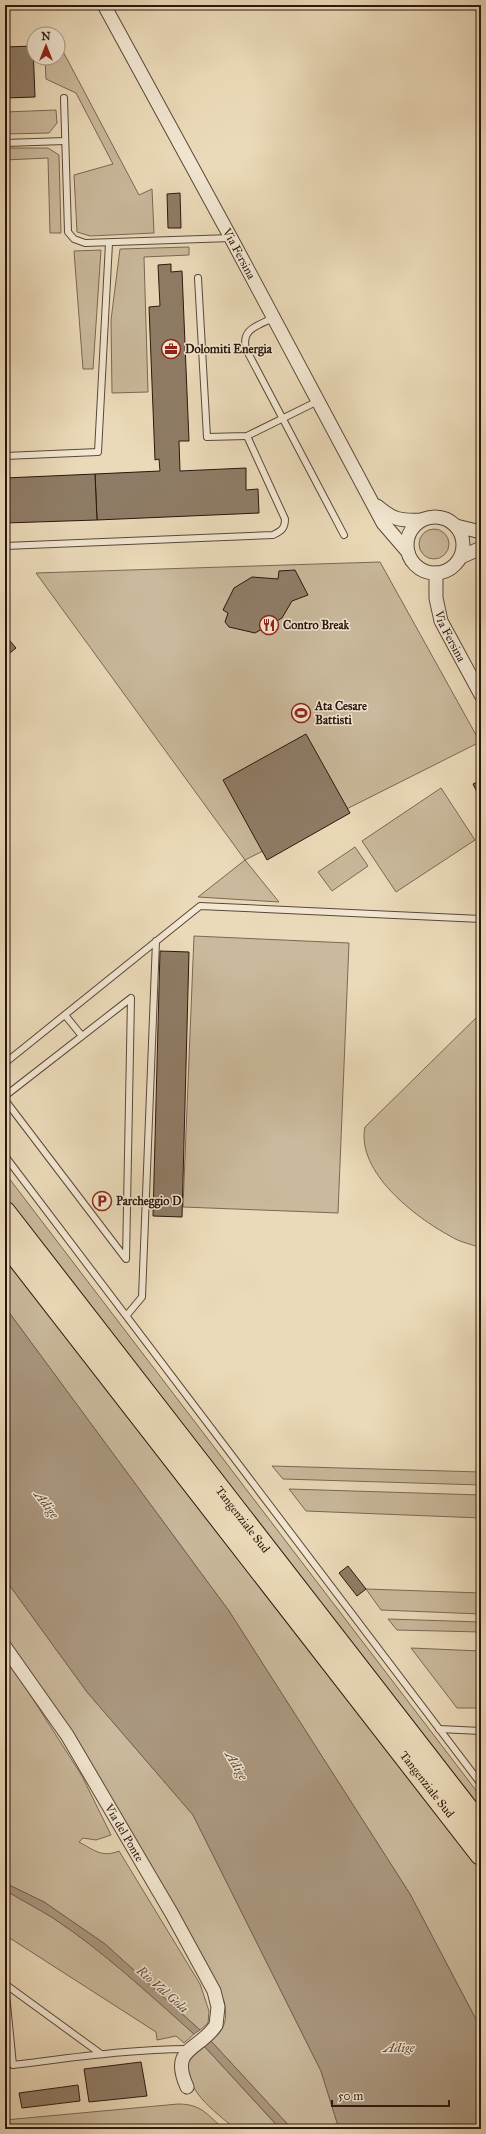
<svg xmlns="http://www.w3.org/2000/svg" width="486" height="2134" font-family="'IM FELL Great Primer',serif">
<rect width="100%" height="100%" fill="#ebdab9"/>
<filter id="stains"><feTurbulence type="fractalNoise" baseFrequency=".005" numOctaves="4"/><feColorMatrix values="0 0 0 0 .2 0 0 0 0 .09 0 0 0 0 .02 0 0 0 .5 -.17"/></filter>
<radialGradient id="worn" r=".72"><stop offset=".6" stop-color="#630" stop-opacity="0"/><stop offset="1" stop-color="#630" stop-opacity=".3"/></radialGradient>
<!-- green -->
<g fill="#cab99c" stroke="#7a6854">
<polygon points="58,42 139,195 152,189 154,233 90,236 77,232 74,175 113,164 76,93 46,79 45,58 58,58"/>
<polygon points="56,110 57,123 49,133 5,134 5,112"/>
<polygon points="5,148 48,148 59,155 61,233 50,233 48,158 5,160"/>
<polygon points="189,247 189,255 144,257 148,392 112,393 111,320 120,249"/>
<polygon points="101,250 93,369 83,369 74,251"/>
<circle cx="434" cy="544" r="15"/>
<polygon points="380,562 480,742 245,860 279,902 198,897 245,860 36,573"/>
<polygon points="441,788 475,840 396,892 362,841"/>
<polygon points="355,847 368,866 332,891 318,872"/>
<polygon points="194,936 349,943 338,1213 183,1207"/>
<path d="M 481,1013 L 481,1248 C 471,1244 459,1242 450,1236 C 415,1217 356,1172 365,1127 Z"/>
<polygon points="5,1173 481,1797 481,1813 5,1199"/>
<polygon points="5,1256 481,1866 481,2029 410,1894 229,1611 5,1307"/>
<polygon points="272,1466 481,1472 481,1485 283,1479"/>
<polygon points="289,1489 481,1495 481,1518 306,1511"/>
<path d="M 5,1579 L 87,1692 L 193,1815 L 321,2071 L 339,2129 L 292,2129 L 211,2041 C 225,2030 228,2019 224,2001 L 68,1729 L 5,1637 Z"/>
<polygon points="366,1589 481,1593 481,1614 381,1610"/>
<polygon points="388,1619 481,1622 481,1632 397,1630"/>
<polygon points="411,1648 481,1651 481,1708 457,1708"/>
<path d="M 5,1655 L 82,1776 L 111,1835 L 96,1840 L 83,1838 L 79,1842 C 94,1850 102,1858 119,1851 L 200,1984 L 209,2011 L 208,2023 L 200,2030 L 105,1944 L 44,1902 L 5,1883 Z"/>
<path d="M 5,1890 C 21,1900 37,1908 53,1918 C 103,1951 149,1994 194,2034 L 184,2043 L 176,2036 L 157,2040 L 156,2032 L 5,1935 Z"/>
<path d="M 204,2046 L 280,2129 L 235,2129 C 214,2110 182,2090 189,2058 Z"/>
<path d="M 178,2104 C 202,2104 207,2115 224,2129 L 5,2129 L 5,2120 Z"/>
</g>
<!-- water -->
<g fill="#aa977f" stroke="#776351">
<polygon points="5,1307 229,1611 410,1894 481,2029 481,2129 339,2129 321,2071 193,1815 87,1692 5,1579"/>
<path d="M 5,1883 L 44,1902 L 105,1944 L 200,2030 L 194,2034 C 149,1994 103,1951 53,1918 C 37,1908 21,1900 5,1890 Z"/>
<polygon points="211,2041 292,2129 280,2129 275,2123 204,2046"/>
</g>
<!-- building -->
<g fill="#8f7c66" stroke="#2b160d">
<polygon points="33,46 35,97 5,98 5,47"/>
<polygon points="180,193 181,228 168,228 167,194"/>
<polygon points="171,264 171,272 182,271 189,441 179,441 180,471 246,468 246,490 258,489 259,513 97,520 95,474 160,471 159,459 155,460 149,307 160,306 158,265"/>
<polygon points="95,474 97,520 5,523 5,478"/>
<polygon points="295,570 308,595 292,601 282,618 255,633 229,627 225,622 228,613 223,610 234,588 252,577 278,579 279,571"/>
<polygon points="5,635 16,648 5,657"/>
<polygon points="306,734 350,813 267,860 223,780"/>
<polygon points="481,780 481,800 473,784"/>
<polygon points="160,951 189,952 182,1217 153,1216"/>
<polygon points="348,1566 366,1589 357,1596 339,1573"/>
<polygon points="141,2062 147,2096 89,2102 84,2069"/>
<polygon points="78,2085 80,2101 22,2108 19,2093"/>
</g>
<g fill="none" stroke-linecap="round" stroke-linejoin="round">
<!-- lane casing -->
<g stroke="#5b4738" stroke-width="8">
<g id="lane">
<polyline points="64,98 68,232 74,239 85,243 231,238"/>
<polyline points="5,143 65,141"/>
<polyline points="198,278 207,437 247,436 318,401"/>
<path d="M 273,318 C 257,326 241,329 246,349 L 344,535"/>
<polyline points="5,456 98,452 109,243"/>
<path d="M 5,546 L 273,535 C 281,531 285,529 285,519 L 247,436"/>
<polyline points="65,1015 82,1036"/>
<polyline points="5,1063 200,906 481,919"/>
<polyline points="5,1096 131,998 126,1259 5,1100"/>
<polyline points="5,1156 481,1784"/>
<polyline points="127,1315 142,1297 156,941"/>
<polyline points="439,1729 481,1731"/>
<path d="M 101,2054 L 5,1984 L 13,2065 C 71,2058 130,2049 189,2049"/>
</g>
</g>
<!-- street casing -->
<g stroke="#5b4738" stroke-width="15">
<g id="street">
<path id="s1" d="M 104,5 L 231,238 L 383,523 L 408,552"/>
<path d="M 377,506 C 393,520 401,521 422,520"/>
<circle cx="435" cy="545" r="28"/>
<polyline points="456,526 481,532"/>
<polyline points="461,557 481,548"/>
<path id="s2" d="M 436,573 L 436,598 L 441,621 L 481,695"/>
<path id="s3" d="M 5,1647 L 67,1735 L 172,1914 L 214,1991 L 218,2007 L 216,2025 C 199,2051 169,2047 187,2087"/>
</g>
</g>
<!-- highway casing -->
<g stroke="#2b160d" stroke-width="24">
<g id="highway">
<path id="s4" d="M 5,1213 L 481,1827"/>
<path id="s5" d="M 5,1241 L 481,1854"/>
</g>
</g>
<!-- lane -->
<use href="#lane" stroke="#f2e7d2" stroke-width="6"/>
<!-- street -->
<use href="#street" stroke="#f2e7d2" stroke-width="13"/>
<!-- highway -->
<use href="#highway" stroke="#ebdab9" stroke-width="22"/>
</g>
<!-- icons -->
<defs>
<g id="office-ring" transform="scale(1)"><circle r="9.5" fill="#f2e7d2" stroke="#8f2418" stroke-width="1.5"/><path d="M-6-3h4V-5.5h4V-3h4V5H-6ZM-1-4.5V-3h2v-1.5ZM-6 0V1H6V0Z" fill="#8f2418"/></g>
<g id="restaurant-ring" transform="scale(1)"><circle r="9.5" fill="#f2e7d2" stroke="#8f2418" stroke-width="1.5"/><path d="M-5-6h1v4h1v-4h1v4h1v-4h1v5L-1.5 .5V6h-2V.5L-5-1ZM5-6V6H3V1.5H1.5Q1.5-4 5-6Z" fill="#8f2418"/></g>
<g id="stadium-ring" transform="scale(1)"><circle r="9.5" fill="#f2e7d2" stroke="#8f2418" stroke-width="1.5"/><path d="M0-5a6.5 5 0 1 0 0 10a6.5 5 0 1 0 0-10ZM-3.5-1.8h7v3.6h-7Z" fill="#8f2418"/></g>
<g id="parking-ring" transform="scale(1)"><circle r="9.5" fill="#f2e7d2" stroke="#8f2418" stroke-width="1.5"/><path d="M-3.5-5.5H1a3.5 3.5 0 0 1 0 7H-1V5.5H-3.5ZM-1-3.4V-.6H.8a1.4 1.4 0 0 0 0-2.8Z" fill="#8f2418"/></g>
</defs>
<g fill-rule="evenodd">
<use href="#office-ring" x="171" y="349"/>
<use href="#restaurant-ring" x="269" y="625"/>
<use href="#stadium-ring" x="301" y="713"/>
<use href="#parking-ring" x="102" y="1201"/>
</g>
<g text-anchor="middle" stroke-width="3" stroke-linejoin="round" paint-order="stroke">
<!-- street labels -->
<g font-size="12" fill="#2b160d" stroke="#f2e7d2">
<text dy="4" stroke="none"><textPath href="#s1" startOffset="283">Via Fersina</textPath></text>
<text dy="4" stroke="none"><textPath href="#s2" startOffset="66">Via Fersina</textPath></text>
<text dy="4" stroke="none"><textPath href="#s4" startOffset="388">Tangenziale Sud</textPath></text>
<text dy="4" stroke="none"><textPath href="#s5" startOffset="688">Tangenziale Sud</textPath></text>
<text dy="4" stroke="none"><textPath href="#s3" startOffset="221">Via del Ponte</textPath></text>
</g>
<!-- poi labels -->
<g font-size="12" font-weight="bold" fill="#2b160d" stroke="#f2e7d2" text-anchor="start">
<text x="185" y="353">Dolomiti Energia</text>
<text x="283" y="629">Contro Break</text>
<text x="315" y="710">Ata Cesare<tspan x="315" dy="14">Battisti</tspan></text>
<text x="116" y="1205">Parcheggio D</text>
</g>
<!-- water labels -->
<g font-size="13" font-style="italic" fill="#5e4a3b" stroke="#f2e7d2">
<text transform="translate(47 1504) rotate(53)" y="5">Adige</text>
<text transform="translate(237 1765) rotate(60)" y="5">Adige</text>
<text transform="translate(163 1989) rotate(41)" y="5">Rio Val Gola</text>
<text x="399" y="2052">Adige</text>
</g>
</g>
<!-- margin -->
<rect width="486" height="2134" fill="none" stroke="#ebdab9" stroke-width="20"/>
<rect x="6" y="6" width="474" height="2122" fill="none" stroke="#2b160d" stroke-width="2"/>
<rect x="10" y="10" width="466" height="2114" fill="none" stroke="#2b160d"/>
<!-- north arrow -->
<g transform="translate(46 46)"><circle r="19" fill="#f2e7d2" stroke="#a29383"/>
<path d="M0-3L7 15L0 10L-7 15Z" fill="#8f2418"/>
<text y="-6" font-size="11" font-weight="bold" text-anchor="middle" fill="#2b160d">N</text>
</g>
<!-- scale -->
<path d="M332 2100v6h117v-6" fill="none" stroke="#2b160d" stroke-width="2"/>
<text x="338" y="2100" font-size="12" fill="#2b160d" stroke="#f2e7d2" stroke-width="3" paint-order="stroke">50 m</text>
<rect width="100%" height="100%" filter="url(#stains)"/>
<rect width="100%" height="100%" fill="url(#worn)"/>
</svg>
